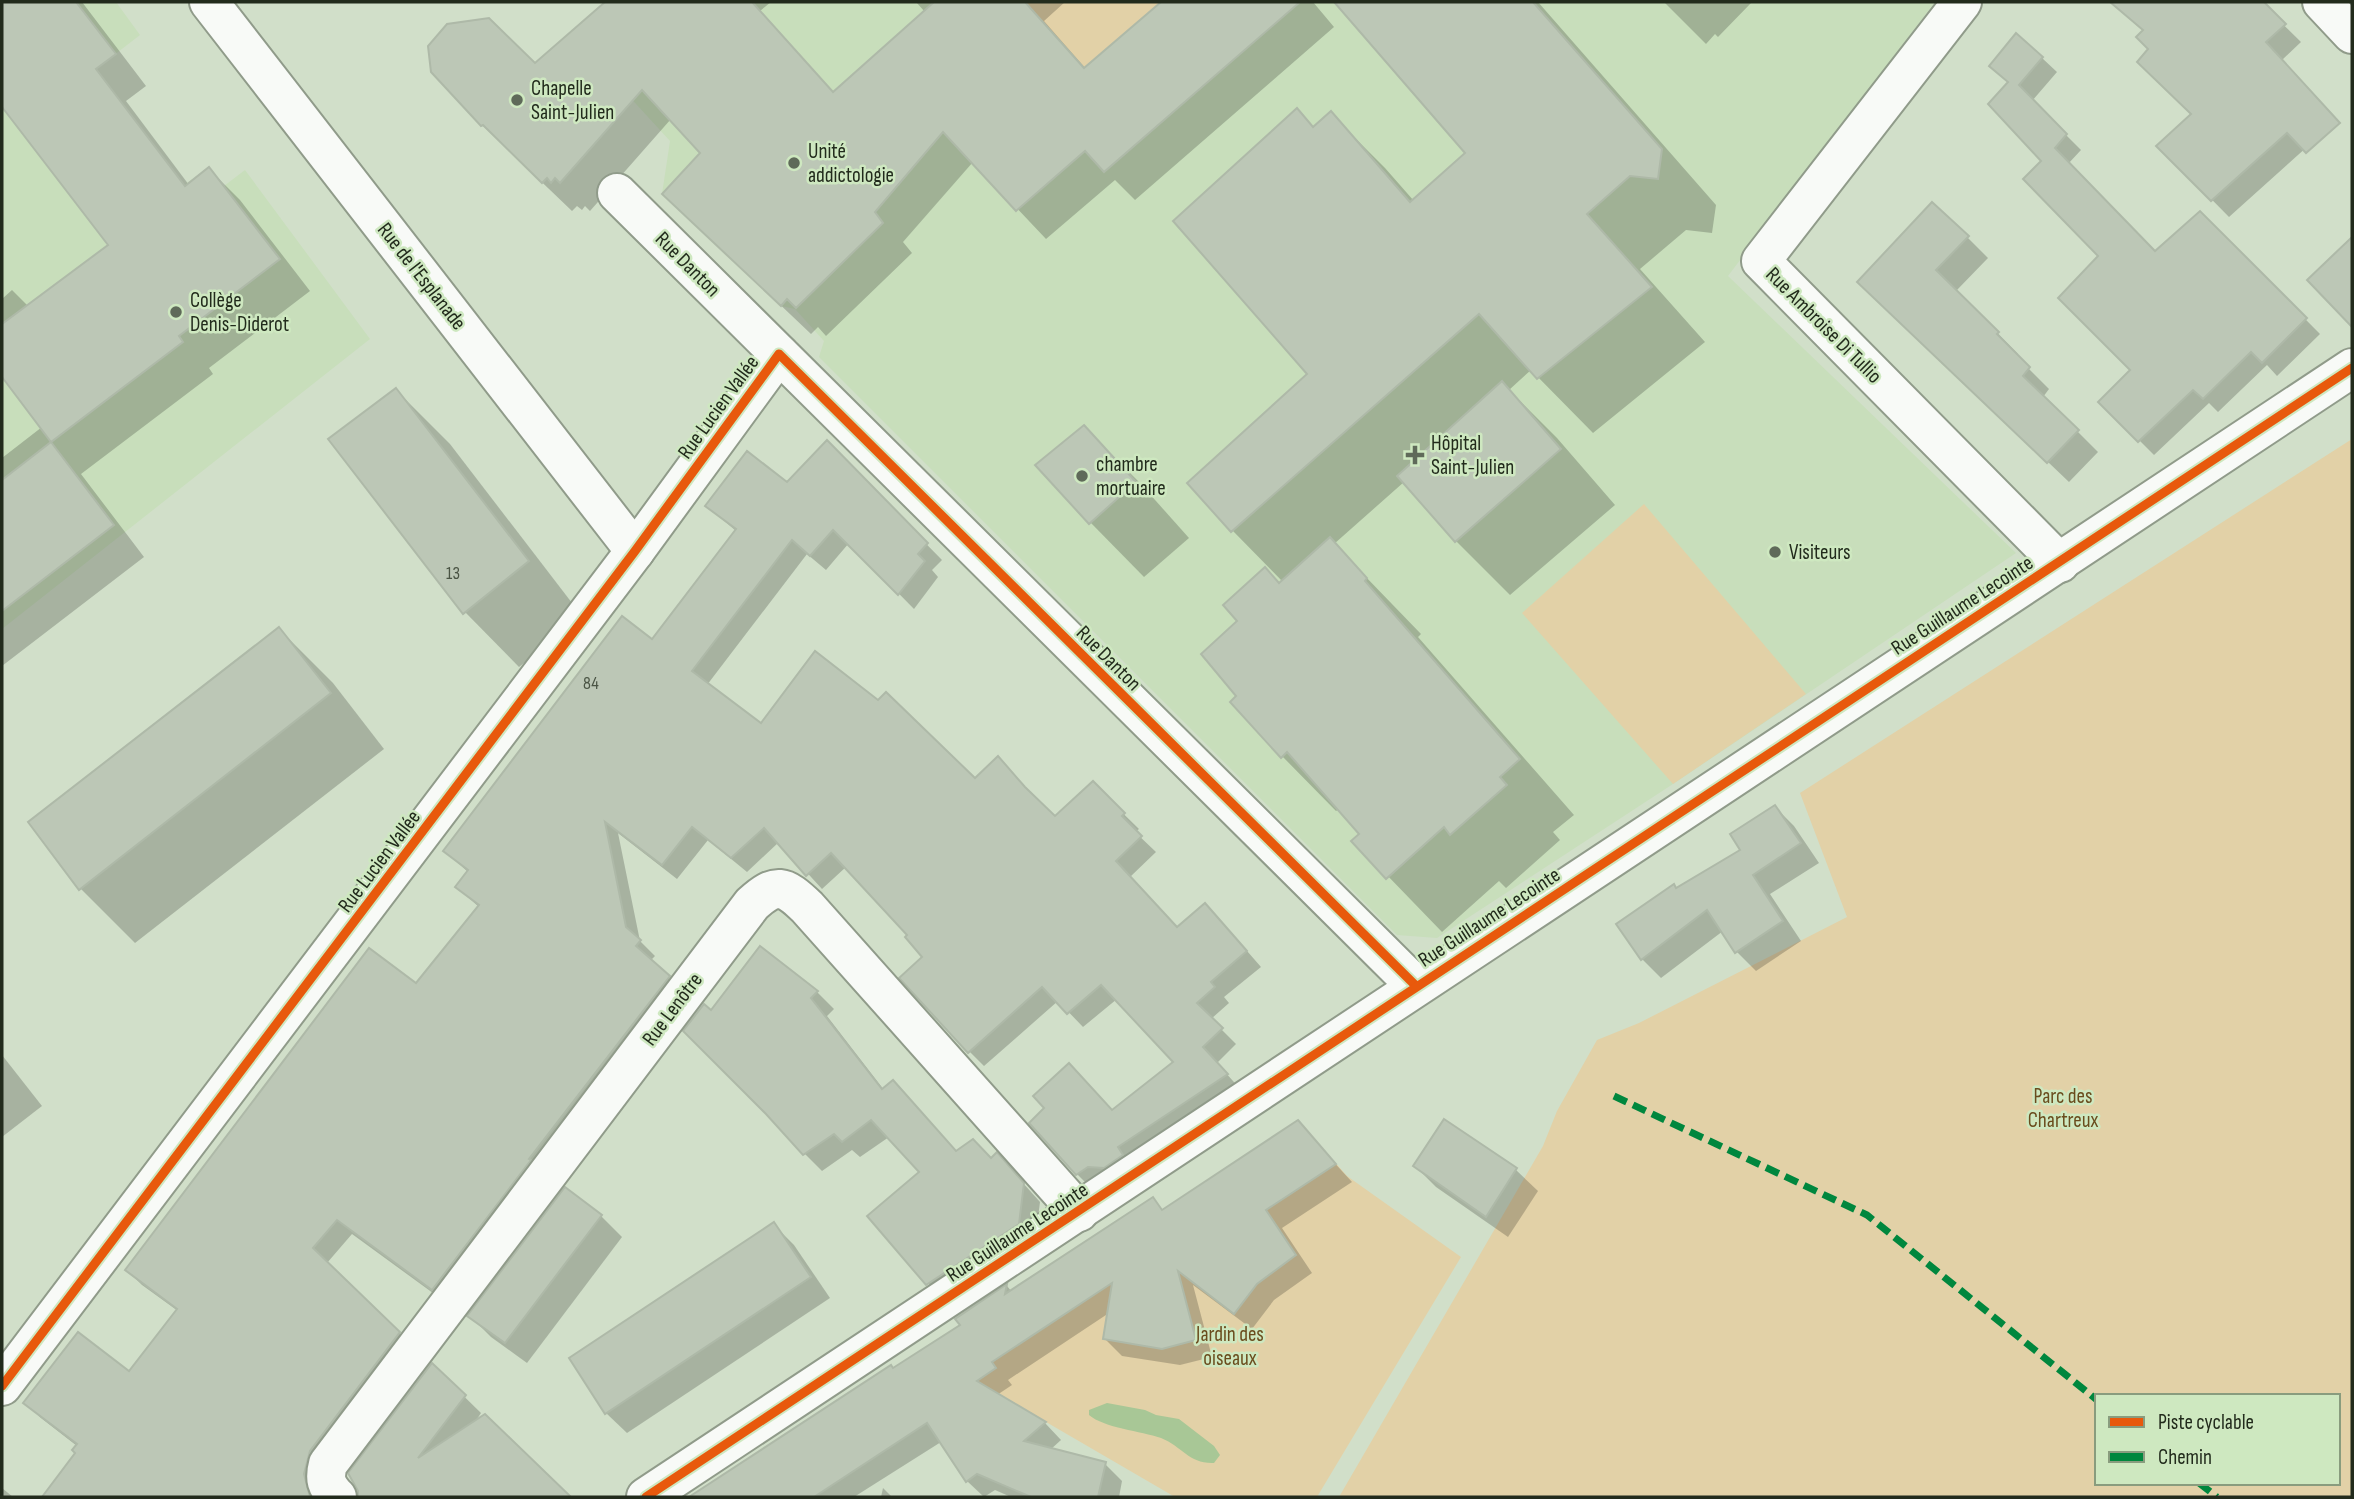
<svg xmlns="http://www.w3.org/2000/svg" width="2354" height="1499" font-family="'Sofia Sans Condensed',sans-serif">
<rect width="100%" height="100%" fill="#d1dfc9"/>
<!-- built -->
<g fill="#c8debb">
<polygon points="2,2 116,2 140,35 96,69 184,185 209,167 224,186 245,170 370,339 2,629"/>
<polygon points="605,2 1935,2 1728,276 2016,553 1673,784 1437,938 1397,935 819,357 824,341 795,309 781,306 662,194 670,141 570,32"/>
</g>
<!-- green -->
<g fill="#e2d1a7" fill-rule="evenodd">
<polygon points="1025,2 1161,2 1084,68"/>
<path d="M 2352,439 L 2352,1497 L 1339,1497 L 1543,1146 L 1557,1111 L 1597,1040 L 1639,1023 L 1847,917 L 1800,793 ZM 2097,1396 L 2338,1396 L 2338,1483 L 2097,1483 Z"/>
<polygon points="1644,504 1806,694 1673,784 1522,613"/>
<polygon points="1298,1120 1347,1176 1461,1257 1317,1497 1175,1497 922,1350 1153,1197 1162,1210"/>
</g>
<!-- water -->
<path fill="#a8c796" d="M 1107,1403 L 1145,1410 L 1156,1415 L 1179,1419 L 1214,1446 L 1220,1455 L 1214,1463 C 1189,1464 1183,1447 1161,1438 C 1141,1431 1104,1428 1089,1415 L 1089,1410 Z"/>
<!-- shadow -->
<g fill="#0003">
<polygon points="2,2 82,2 146,86 126,101 189,185 209,169 240,200 310,291 209,368 213,374 81,474 144,557 2,666 2,458 42,427 2,374 2,299 12,290 28,306 110,245 2,103"/>
<polygon points="609,2 771,2 760,11 834,93 925,12 916,2 1065,2 1044,21 1086,69 1163,2 1313,2 1334,27 1135,200 1115,180 1046,239 973,162 903,242 912,253 826,336 818,327 811,334 694,223 702,153 671,119 590,211 585,206 582,210 577,206 572,211 482,125 535,66"/>
<polygon points="1369,2 1538,2 1716,205 1712,233 1686,230 1640,269 1705,342 1593,433 1531,370 1509,390 1557,438 1615,505 1510,595 1456,541 1404,482 1334,544 1421,634 1418,637 1574,815 1553,832 1560,840 1506,888 1499,881 1442,932 1354,841 1361,834 1339,809 1336,811 1282,756 1239,696 1280,585 1283,582 1233,531 1190,483 1309,374 1314,128 1331,114 1385,168 1414,201 1468,154 1351,18"/>
<polygon points="1664,2 1752,2 1718,37 1715,34 1706,44"/>
<polygon points="2111,2 2260,2 2301,42 2282,60 2326,107 2297,135 2308,146 2229,217 2159,146 2193,114 2150,49 2144,32"/>
<polygon points="2042,58 2057,72 2032,101 2081,150 2068,164 2155,253 2200,213 2320,334 2277,376 2267,365 2218,412 2209,403 2154,455 2101,402 2132,370 2100,256 2043,161 1990,104"/>
<polygon points="1967,237 1988,258 1956,291 2018,354 2016,356 2049,389 2043,397 2098,452 2069,482 1880,302"/>
<polygon points="396,390 450,444 582,616 519,667 465,612"/>
<polygon points="1084,427 1139,482 1189,538 1144,577 1090,522"/>
<polygon points="827,443 942,560 932,570 938,577 914,609 849,543 826,570 807,554 707,685 761,726 975,780 1036,800 1055,819 1093,784 1139,829 1135,832 1156,852 1130,877 1178,929 1220,920 1261,967 1224,997 1229,1003 1211,1019 1236,1044 1217,1063 1241,1090 1092,1189 1077,1174 1113,1112 1175,1062 1117,999 1083,1027 1058,1001 984,1066 969,1051 925,957 909,935 846,867 822,889 779,842 747,872 708,840 677,879 618,833 640,941 655,956 650,961 684,992 448,1304 352,1234 327,1263 414,1348 319,1497 44,1497 77,1453 77,1446 41,1418 26,1403 130,1374 178,1311 142,1285 127,1270 416,985 480,908 457,887 468,872 445,851 653,641 736,531 707,506 787,484"/>
<polygon points="279,629 333,683 384,749 135,943 81,889"/>
<polygon points="1775,807 1794,826 1819,863 1770,894 1801,941 1756,971 1737,952 1723,931 1661,978 1642,959 1618,925 1742,850"/>
<polygon points="760,949 817,992 834,1009 827,1016 884,1090 957,1152 991,1160 1013,1172 1040,1202 1035,1241 944,1301 869,1216 922,1172 889,1137 860,1157 852,1150 822,1171 805,1154 769,1114 711,1012"/>
<polygon points="2,1055 42,1106 2,1137"/>
<polygon points="1444,1122 1516,1170 1538,1191 1508,1237 1436,1187 1415,1166"/>
<polygon points="1298,1123 1352,1182 1282,1228 1312,1273 1274,1300 1252,1329 1193,1285 1212,1357 1180,1365 1122,1356 1105,1339 1109,1313 1008,1380 1012,1385 997,1395 1045,1423 1061,1440 1050,1450 1105,1464 1122,1481 1119,1497 1011,1497 995,1490 984,1497 967,1481 941,1442 854,1497 693,1497 891,1367 894,1370 962,1325 957,1319 1007,1286 1012,1292 1152,1199 1164,1211"/>
<polygon points="601,1216 622,1237 527,1363 491,1337 470,1316"/>
<polygon points="773,1224 794,1245 830,1298 627,1433 606,1413"/>
<polygon points="432,1365 481,1413 475,1422 485,1416 569,1497 364,1497 360,1493"/>
<polygon points="2,1488 13,1497 2,1497"/>
<polygon points="883,1488 892,1497 881,1497"/>
</g>
<!-- building -->
<g fill="#bcc7b6" stroke="#aeb9a8" stroke-width="2">
<polygon points="2,2 76,2 116,54 96,69 185,186 209,167 280,259 179,336 183,342 51,442 2,377 2,324 108,245 2,107"/>
<polygon points="605,2 752,2 833,92 934,2 1025,2 1084,68 1161,2 1300,2 1104,172 1085,151 1016,211 943,132 875,212 883,223 796,308 787,299 781,306 662,194 700,153 642,90 560,183 555,178 551,183 547,178 542,183 483,125 481,126 431,72 428,46 447,24 489,18 535,63"/>
<polygon points="1334,2 1533,2 1662,149 1658,179 1630,176 1587,214 1652,287 1537,379 1479,314 1231,532 1187,483 1307,374 1173,221 1297,108 1313,127 1331,111 1410,202 1465,153"/>
<polygon points="2110,2 2264,2 2286,24 2266,42 2340,123 2306,153 2287,133 2211,201 2156,146 2191,114 2137,62 2148,49 2136,37 2143,30"/>
<polygon points="2016,33 2043,57 2019,85 2067,134 2055,148 2155,251 2200,211 2307,318 2262,363 2251,352 2203,399 2193,390 2138,442 2098,402 2130,370 2058,298 2098,256 2023,179 2041,161 1988,104 2008,82 1989,66"/>
<polygon points="1932,202 1969,236 1936,270 1999,332 1997,334 2030,367 2023,376 2079,430 2047,463 1857,282"/>
<polygon points="2352,237 2352,327 2307,280"/>
<polygon points="1502,381 1561,449 1455,542 1397,476"/>
<polygon points="396,388 529,561 463,614 328,439"/>
<polygon points="1084,425 1136,482 1089,524 1035,465"/>
<polygon points="827,440 928,543 918,554 925,561 898,595 833,530 810,556 792,540 692,671 761,723 815,651 878,700 886,692 975,778 998,756 1025,787 1055,816 1093,781 1125,813 1122,816 1142,836 1116,861 1177,927 1205,903 1247,951 1211,982 1215,987 1197,1003 1223,1028 1203,1047 1228,1074 1118,1147 1123,1155 1104,1168 1088,1167 1076,1175 1029,1123 1044,1108 1033,1096 1069,1063 1112,1110 1173,1062 1101,985 1067,1014 1042,987 968,1053 899,978 922,957 905,937 907,935 831,853 806,876 764,828 731,858 692,827 662,865 605,822 626,927 641,940 636,946 670,976 529,1159 531,1160 432,1290 337,1220 313,1248 400,1332 310,1451 304,1474 310,1497 42,1497 75,1453 72,1450 77,1444 23,1403 78,1332 129,1371 177,1309 125,1270 369,948 416,983 479,905 455,887 468,870 443,851 622,616 652,639 736,529 705,506 747,451 787,482"/>
<polygon points="51,442 114,525 2,611 2,480"/>
<polygon points="1330,537 1367,578 1365,581 1520,759 1500,777 1507,785 1450,835 1444,827 1386,879 1351,841 1359,834 1287,752 1281,758 1230,702 1236,696 1201,654 1237,621 1223,605 1265,567 1279,583"/>
<polygon points="279,627 331,693 79,890 28,822"/>
<polygon points="1775,805 1801,843 1753,875 1783,921 1735,953 1707,910 1641,960 1616,924 1674,884 1676,888 1740,850 1730,834"/>
<polygon points="760,946 818,991 811,998 882,1089 893,1080 956,1151 973,1139 991,1158 997,1152 1024,1183 1019,1224 926,1285 867,1216 919,1172 871,1120 842,1142 834,1134 803,1155 766,1114 683,1031 704,1004 711,1010"/>
<polygon points="1444,1119 1517,1168 1486,1217 1413,1166"/>
<polygon points="1298,1120 1336,1164 1266,1210 1296,1255 1257,1284 1234,1314 1178,1271 1196,1340 1162,1349 1103,1339 1112,1283 992,1362 996,1368 977,1381 1046,1422 1024,1441 1106,1462 1098,1497 1031,1497 977,1474 966,1482 927,1423 814,1497 689,1497 891,1365 893,1368 960,1325 955,1319 1007,1284 1005,1294 1153,1197 1162,1210"/>
<polygon points="565,1187 602,1215 505,1343 467,1316"/>
<polygon points="774,1222 811,1277 605,1414 569,1358"/>
<polygon points="432,1363 466,1395 418,1458 485,1414 571,1497 358,1497 358,1491 348,1473"/>
</g>
<g fill="none" stroke-linecap="round" stroke-linejoin="round">
<!-- minor casing -->
<g stroke="#909b8a" stroke-width="42">
<g id="minor">
<polyline points="209,2 635,551"/>
<polyline points="1962,2 1761,261 2060,563"/>
<polyline points="2322,2 2352,34"/>
<polyline points="617,193 1416,986"/>
<polyline points="2,1386 635,551 779,354"/>
<path d="M 337,1497 C 326,1486 324,1479 328,1464 L 752,904 C 776,882 784,885 807,907 L 1079,1212"/>
<polyline points="646,1497 2352,368"/>
</g>
</g>
<!-- minor -->
<use href="#minor" stroke="#f8faf7" stroke-width="38"/>
<!-- quiet -->
<g stroke="#00873e" stroke-width="7" stroke-dasharray="14 7" stroke-linecap="butt">
<polyline points="1614,1096 1867,1215 2097,1400"/>
<polyline points="2199,1483 2217,1497"/>
</g>
<!-- cycleway casing -->
<g stroke="#cee8c0" stroke-width="13">
<g id="cycleway">
<polyline points="2,1386 635,551 779,354 1416,986"/>
<polyline points="646,1497 2352,368"/>
</g>
</g>
<!-- cycleway -->
<use href="#cycleway" stroke="#e8590c" stroke-width="9"/>
</g>
<!-- markers -->
<g fill="#5f6a59" stroke="#cee8c0" stroke-width="2.5">
<circle cx="517" cy="100" r="7"/>
<circle cx="794" cy="163" r="7"/>
<circle cx="176" cy="312" r="7"/>
<path d="M1411.5 444.5h7v7h7v7h-7v7h-7v-7h-7v-7h7z"/>
<circle cx="1082" cy="476" r="7"/>
<circle cx="1775" cy="552" r="7"/>
</g>
<g text-anchor="middle" stroke-width="5" stroke-linejoin="round" paint-order="stroke">
<!-- number labels -->
<g font-size="18" fill="#4a5444">
<text x="453" y="579">13</text>
<text x="591" y="689">84</text>
</g>
<!-- poi labels -->
<g font-size="21" fill="#222b1c" stroke="#cee8c0" text-anchor="start">
<text x="531" y="95">Chapelle<tspan x="531" dy="24">Saint-Julien</tspan></text>
<text x="808" y="158">Unité<tspan x="808" dy="24">addictologie</tspan></text>
<text x="190" y="307">Collège<tspan x="190" dy="24">Denis-Diderot</tspan></text>
<text x="1431" y="450">Hôpital<tspan x="1431" dy="24">Saint-Julien</tspan></text>
<text x="1096" y="471">chambre<tspan x="1096" dy="24">mortuaire</tspan></text>
<text x="1789" y="559">Visiteurs</text>
</g>
<!-- street labels -->
<g font-size="21" fill="#222b1c" stroke="#cee8c0">
<text transform="translate(688 264) rotate(45)" y="7">Rue Danton</text>
<text transform="translate(422 276) rotate(52)" y="7">Rue de l'Esplanade</text>
<text transform="translate(1824 325) rotate(45)" y="7">Rue Ambroise Di Tullio</text>
<text transform="translate(718 407) rotate(-54)" y="7">Rue Lucien Vallée</text>
<text transform="translate(1962 605) rotate(-33)" y="7">Rue Guillaume Lecointe</text>
<text transform="translate(1109 658) rotate(45)" y="7">Rue Danton</text>
<text transform="translate(379 861) rotate(-53)" y="7">Rue Lucien Vallée</text>
<text transform="translate(1489 917) rotate(-33)" y="7">Rue Guillaume Lecointe</text>
<text transform="translate(672 1009) rotate(-53)" y="7">Rue Lenôtre</text>
<text transform="translate(1017 1232) rotate(-33)" y="7">Rue Guillaume Lecointe</text>
</g>
<!-- park labels -->
<g font-size="21" fill="#6a4c1d" stroke="#cee8c0">
<text x="2063" y="1103">Parc des<tspan x="2063" dy="24">Chartreux</tspan></text>
<text x="1230" y="1341">Jardin des<tspan x="1230" dy="24">oiseaux</tspan></text>
</g>
</g>
<!-- border -->
<rect width="2354" height="1499" fill="none" stroke="#222b1c" stroke-width="7"/>
<!-- legend -->
<rect x="2095" y="1394" width="245" height="91" fill="#cee8c0" stroke="#899c7e" stroke-width="2"/>
<rect x="2109" y="1417" width="35" height="10" fill="#e8590c" stroke="#899c7e" stroke-width="2"/>
<text x="2158" y="1429" font-size="21" fill="#222b1c">Piste cyclable</text>
<rect x="2109" y="1452" width="35" height="10" fill="#00873e" stroke="#899c7e" stroke-width="2"/>
<text x="2158" y="1464" font-size="21" fill="#222b1c">Chemin</text>
</svg>
